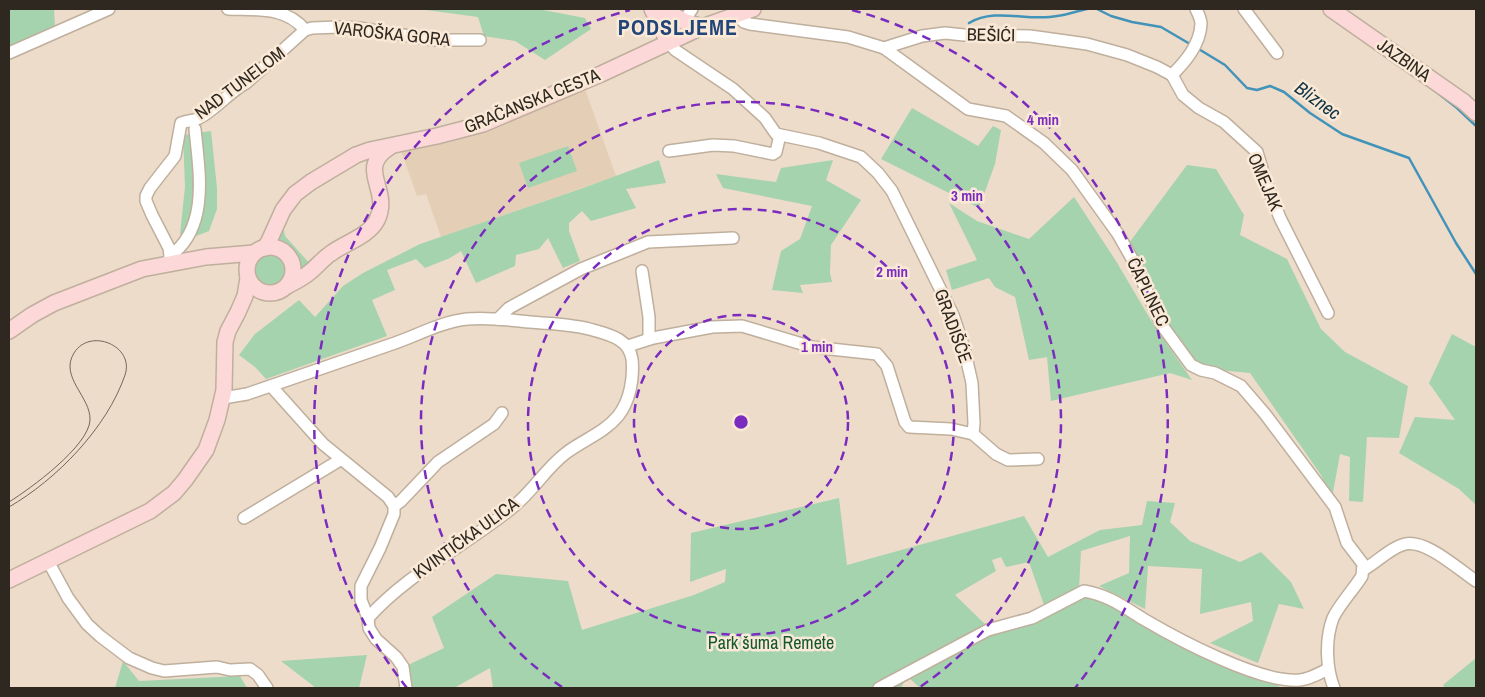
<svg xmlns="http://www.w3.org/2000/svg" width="1485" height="697" font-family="'Archivo Narrow',sans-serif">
<rect width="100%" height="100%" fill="#eddcc9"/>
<!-- built -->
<polygon fill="#e4ceb6" points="584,86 616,176 441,237 426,194 417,196 400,148"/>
<!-- green -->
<g fill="#a5d3ae">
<polygon points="9,9 54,9 55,27 9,48"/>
<polygon points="426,9 543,9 543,10 585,18 591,29 545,60 515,41 484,36 478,17 426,10"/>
<polygon points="912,108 978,146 993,126 1001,130 995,164 979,208 881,159"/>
<polygon points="211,131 217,188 217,209 209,231 196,236 180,234 185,187 183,135"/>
<polygon points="568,146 577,171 528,188 519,163"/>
<polygon points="659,160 666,183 626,189 636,208 591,221 582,211 569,223 569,231 580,261 563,268 548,238 539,249 516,255 515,266 476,283 461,251 450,258 425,268 416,259 387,270 395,290 372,300 387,336 266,379 255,367 239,355 255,334 299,300 315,317 343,286 363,273 420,244 583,188"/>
<polygon points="833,160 826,180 861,200 831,245 830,273 832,282 800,285 803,293 772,290 781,251 800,239 812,206 723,188 716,174 776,182 781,168"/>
<polygon points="1187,165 1216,169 1244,215 1240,235 1287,259 1321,329 1345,352 1408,386 1399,438 1367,437 1363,502 1349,501 1350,457 1340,454 1332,498 1321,475 1250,373 1197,368 1166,319 1150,276 1129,243"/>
<polygon points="1074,197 1116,261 1155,327 1192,380 1170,373 1051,401 1047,357 1029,360 1015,297 995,287 989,278 952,290 946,270 977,260 949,203 977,221 1029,239"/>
<path d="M 283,227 L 285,236 L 311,265 L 298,275 C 296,259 291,247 275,243 Z"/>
<circle cx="270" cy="271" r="16"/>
<polygon points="1452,334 1476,347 1476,505 1459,489 1399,453 1415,417 1455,420 1429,383"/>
<polygon points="839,498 847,565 1024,516 1048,557 1100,530 1142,525 1147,501 1175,503 1170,522 1190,541 1240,562 1261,552 1291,582 1304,609 1279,604 1258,663 1210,643 1253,621 1251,602 1200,614 1202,569 1148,566 1145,609 1099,586 1129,573 1130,536 1081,551 1079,589 1045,608 1029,562 1006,567 1001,557 992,560 996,571 955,595 987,626 983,638 1007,630 1083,594 1102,594 1282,688 920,688 907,676 901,688 493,688 490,668 454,688 410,688 408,665 444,648 432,617 496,574 568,581 582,630 694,595 725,582 726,569 690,582 691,533"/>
<polygon points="367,655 359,688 316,688 281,661"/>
<polygon points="1476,658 1476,688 1445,688 1443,685"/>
<polygon points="123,661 139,681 240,676 247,688 115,688"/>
</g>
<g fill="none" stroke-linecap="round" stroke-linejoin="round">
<!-- stream -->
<g stroke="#4293b9" stroke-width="2.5">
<polyline points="1097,9 1111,16 1132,22 1161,27 1190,44"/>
<path d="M 969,23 C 996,7 1028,22 1057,16 C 1067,15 1077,11 1087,9"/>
<polyline points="1197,48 1225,65 1247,88 1257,90 1270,86 1284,92 1310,113 1342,134 1409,158 1456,243 1476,274"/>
<polyline points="1430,87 1457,108 1476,126"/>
</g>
<!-- street casing -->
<g stroke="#bfaf9d" stroke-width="14">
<g id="street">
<path d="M 228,9 C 255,10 286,6 305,30"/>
<polyline points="1244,9 1277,53"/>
<path d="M 736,15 L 744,22 L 750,24 L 848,37 L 884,48 L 922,36 L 945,33 L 964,35 L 1030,36 L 1087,44 L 1127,55 L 1157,67 L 1172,75 C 1185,62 1200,45 1201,24 C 1201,19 1198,13 1196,9"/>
<polyline points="684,21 692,9"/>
<polyline points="668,42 675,50 733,89 765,118 776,134 819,143 861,157 878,173 892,191 953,315 964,348 972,383 974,423 973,434"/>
<path d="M 884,48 L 968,109 L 1006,116 L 1044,143 L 1072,170 L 1118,234 L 1135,264 L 1161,324 L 1191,365 L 1201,370 L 1215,373 L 1241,386 L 1265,414 L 1335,507 L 1347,543 L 1363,564 L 1362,576 C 1354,589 1339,605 1333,618 C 1325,639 1326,668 1334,688"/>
<polyline points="9,53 109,9"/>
<polyline points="1172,75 1183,95 1199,108 1224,122 1257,152 1266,182 1280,218 1328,313"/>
<polyline points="669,151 713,145 734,146 773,154 776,152 780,135"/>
<path d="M 170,256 C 210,227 199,171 195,129"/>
<path d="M 171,263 L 169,248 L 152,215 L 146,201 L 146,196 L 150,188 L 175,156 L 181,123 C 186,121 192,121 197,119 C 212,113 229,92 246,83 L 305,30 L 312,28 L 339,27 L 359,28 L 434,40 L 480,40"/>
<polyline points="642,271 649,317 649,339"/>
<polyline points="498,319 509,308 581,269 648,242 733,238"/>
<polyline points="628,346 653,338 712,327 742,326 812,347 877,354 887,366 905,422 909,427 951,429 973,434 996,454 1008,460 1038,459"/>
<polyline points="271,386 323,444 388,497 394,506 394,514 380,548 361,586 361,600 368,618 369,628 376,639 396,657 403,667 406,688"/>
<path d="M 223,398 L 247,394 C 297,377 346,360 395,343 C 418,335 441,322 467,319 C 488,317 509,320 530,322 C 551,324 573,324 593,330 C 610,335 629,339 632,359 C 634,378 630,401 618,416 C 604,433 583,440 566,453 C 546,468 533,491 513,507 C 466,546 409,572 368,618"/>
<polyline points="394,506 401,501 438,462 494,424 502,413"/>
<polyline points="244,518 340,460"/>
<polyline points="48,561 68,598 87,624 100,636 129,658 152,668 164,671 217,667 230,670 250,669 258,675 267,688"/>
<path d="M 1363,570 C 1376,563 1389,549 1402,545 C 1423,536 1459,570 1476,581"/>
<path d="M 879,688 L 988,630 L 1032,618 L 1084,591 C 1109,595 1125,608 1145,620 C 1179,640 1262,684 1300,680 C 1310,679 1320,673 1328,669"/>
</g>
</g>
<!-- secondary casing -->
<g stroke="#bfaf9d" stroke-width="18">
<g id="secondary">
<polyline points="652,9 668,42"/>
<polyline points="661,9 684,21 702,27"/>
<polyline points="1331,9 1464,102 1476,113"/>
<circle cx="270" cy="270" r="23"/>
<polyline points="265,248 269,241 283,210 295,194 311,182 356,155 370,150 437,136 483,124 601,74 702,27 753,9"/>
<path d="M 287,286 C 295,282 303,278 310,272 C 317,266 323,259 330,254 C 344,243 368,237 377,220 C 392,189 355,169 390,147"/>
<polyline points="9,331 32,315 54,303 142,269 206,257 254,253"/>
<polyline points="9,580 150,511 174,493 185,480 206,450 217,420 224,390 225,342 228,331 238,312 245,296 248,278"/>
</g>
</g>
<!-- street -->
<use href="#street" stroke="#fff" stroke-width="11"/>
<!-- secondary -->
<use href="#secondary" stroke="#fcd9d8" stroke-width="15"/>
<!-- tram -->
<path stroke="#70675b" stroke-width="1" d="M 9,502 C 30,489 89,446 90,420 C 91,397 59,377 74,353 C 90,327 135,346 125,375 C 107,428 56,480 9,507"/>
</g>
<!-- distance rings -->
<g fill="none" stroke="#7b2cbf" stroke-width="2.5" stroke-dasharray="9 6">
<circle cx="741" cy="422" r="107"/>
<circle cx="741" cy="422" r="213"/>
<path d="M562 687A320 320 0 1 1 920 687"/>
<path d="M407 688A427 427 0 0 1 630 10M852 10A427 427 0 0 1 1075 688"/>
</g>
<g text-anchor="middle" stroke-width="5" stroke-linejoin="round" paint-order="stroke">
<!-- street labels -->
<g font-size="18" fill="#2e2821" stroke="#fae9d6">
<text transform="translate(392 34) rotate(6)" y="6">VAROŠKA GORA</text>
<text transform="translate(991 35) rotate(1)" y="6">BEŠIĆI</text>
<text transform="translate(1404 60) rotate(35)" y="6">JAZBINA</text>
<text transform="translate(240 83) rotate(-37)" y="6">NAD TUNELOM</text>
<text transform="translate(532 101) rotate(-22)" y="6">GRAČANSKA CESTA</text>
<text transform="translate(1265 182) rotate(67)" y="6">OMEJAK</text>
<text transform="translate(1148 292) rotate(64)" y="6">ČAPLINEC</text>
<text transform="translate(953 326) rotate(70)" y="6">GRADIŠĆE</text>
<text transform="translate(466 538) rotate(-36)" y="6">KVINTIČKA ULICA</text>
</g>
<!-- park labels -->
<g font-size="18" fill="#11592c" stroke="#fae9d6">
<text x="771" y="649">Park šuma Remete</text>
</g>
<!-- water labels -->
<g font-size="19" font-style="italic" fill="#0e3344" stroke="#fae9d6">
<text transform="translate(1318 100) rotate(36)" y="7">Bliznec</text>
</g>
<!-- district labels -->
<g font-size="22" font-weight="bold" letter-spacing="1" fill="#214479" stroke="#fae9d6">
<text x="678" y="35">PODSLJEME</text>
</g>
</g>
<circle cx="741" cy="422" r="8" fill="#7b2cbf" stroke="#fae9d6" stroke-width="2.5"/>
<g font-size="15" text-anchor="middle" font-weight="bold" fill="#7b2cbf" stroke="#fae9d6" stroke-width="5" stroke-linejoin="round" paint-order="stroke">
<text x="1043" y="125">4 min</text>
<text x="967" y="201">3 min</text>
<text x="892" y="277">2 min</text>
<text x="817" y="352">1 min</text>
</g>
<!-- border -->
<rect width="1485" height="697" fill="none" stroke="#2e2821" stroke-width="20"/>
</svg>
